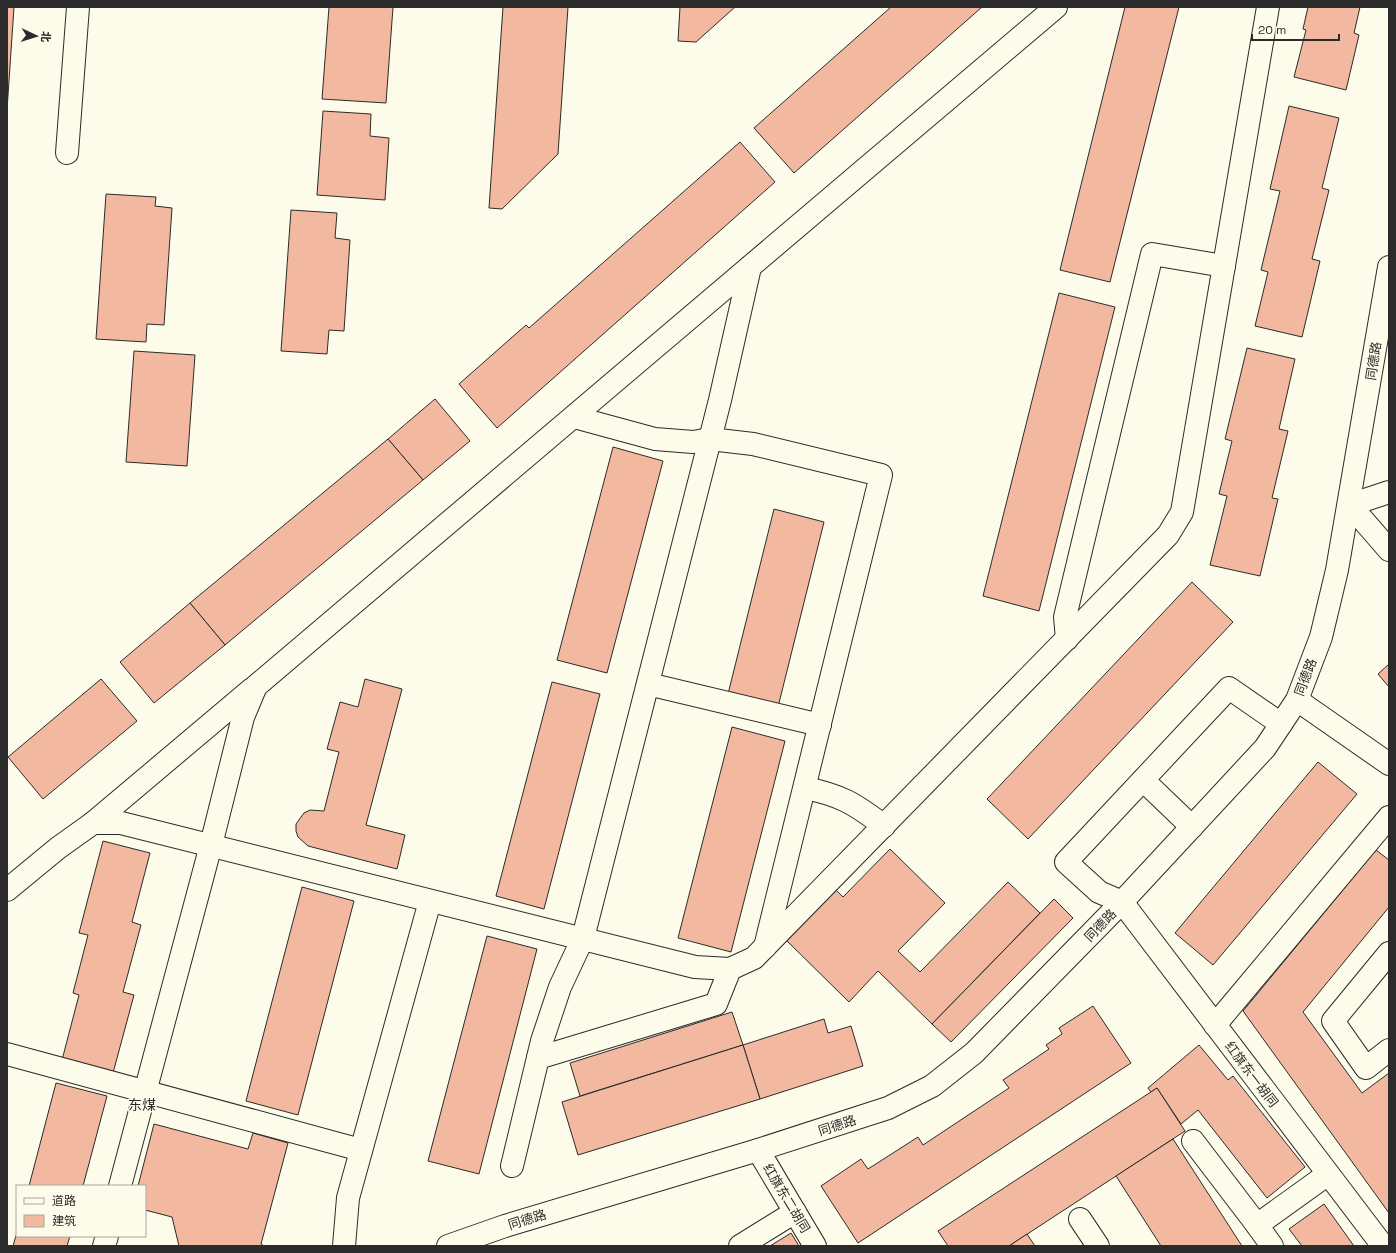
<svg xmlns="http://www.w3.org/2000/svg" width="1396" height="1253" font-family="'Space Grotesk','Noto Sans SC',sans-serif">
<rect width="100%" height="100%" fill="#fdfbea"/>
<!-- building -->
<g fill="#f2b8a0" stroke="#2b2b2b">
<polygon points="7,7 14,7 7,110"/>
<polygon points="329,7 393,7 386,103 322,99"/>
<polygon points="503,7 568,7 558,154 502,209 489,208"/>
<polygon points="680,7 735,7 696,42 678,41"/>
<polygon points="891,7 982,7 794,173 754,128"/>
<polygon points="1125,7 1179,7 1110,282 1060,270"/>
<polygon points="1308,7 1360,7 1354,33 1359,35 1346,90 1294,77 1306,30 1303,29"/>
<polygon points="1289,106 1339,118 1322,188 1329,190 1312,259 1320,261 1302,337 1255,326 1268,272 1261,270 1280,191 1270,189"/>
<polygon points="323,111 371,114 370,136 389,138 385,200 317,195"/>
<polygon points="740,142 775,182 497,428 459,384 526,325 529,328"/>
<polygon points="106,194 156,197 155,206 172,208 164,325 147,324 146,342 96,339"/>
<polygon points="291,210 337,213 335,238 350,240 344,331 329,330 327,354 281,351"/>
<polygon points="1059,293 1115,307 1039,611 983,596"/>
<polygon points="1247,348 1295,359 1279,429 1288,431 1272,498 1278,499 1260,576 1210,565 1227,496 1219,494 1232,441 1225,439"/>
<polygon points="134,351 195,355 187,466 126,462"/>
<polygon points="435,399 470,441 423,480 388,439"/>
<polygon points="388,439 423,480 225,645 190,603"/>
<polygon points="613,447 663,461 607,673 557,660"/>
<polygon points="774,509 824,522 778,707 728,694"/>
<polygon points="1192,582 1233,622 1028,839 987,799"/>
<polygon points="190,603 225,645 154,703 120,662"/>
<polygon points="1389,664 1389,687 1378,674"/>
<polygon points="101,679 137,721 43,799 8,757"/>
<polygon points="365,679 402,689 366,825 405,835 397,869 308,846 298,837 296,831 296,824 304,813 310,810 324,811 339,752 327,749 340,702 358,707"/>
<polygon points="552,682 600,694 544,909 496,896"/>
<polygon points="732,727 785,741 731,952 678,938"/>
<polygon points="1318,762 1357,794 1213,965 1175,933"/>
<polygon points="103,841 150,853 132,922 141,925 123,992 134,995 113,1073 62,1060 79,995 73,993 88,935 79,933"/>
<polygon points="890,849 945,903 898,951 920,972 1008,882 1040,913 932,1024 878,971 849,1002 786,940 836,890 843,897"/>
<polygon points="1376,850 1389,860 1389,907 1303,1012 1362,1093 1389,1073 1389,1213 1243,1011"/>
<polygon points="302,887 354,901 298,1115 246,1101"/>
<polygon points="1054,899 1073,918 951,1042 932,1024"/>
<polygon points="487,936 537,949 479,1174 428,1161"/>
<polygon points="1093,1006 1131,1063 858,1243 821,1186 861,1159 868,1169 918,1137 923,1145 1009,1088 1003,1080 1049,1049 1046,1045 1062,1034 1059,1028"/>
<polygon points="732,1012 743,1045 580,1096 570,1063"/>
<polygon points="824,1019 828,1033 851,1026 863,1066 760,1099 743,1045"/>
<polygon points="743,1045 760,1099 578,1155 562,1102"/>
<polygon points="1199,1045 1228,1080 1233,1076 1305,1167 1267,1198 1198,1110 1181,1124 1157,1088 1151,1092 1148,1088"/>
<polygon points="56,1083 107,1096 83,1186 29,1186"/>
<polygon points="1157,1088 1185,1131 1009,1246 948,1246 938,1231"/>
<polygon points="154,1124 248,1149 253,1133 288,1143 261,1244 264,1246 179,1246 172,1217 145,1210 145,1186 138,1186"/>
<polygon points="1173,1139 1242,1246 1161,1246 1116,1176"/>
<polygon points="1324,1204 1354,1246 1302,1246 1289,1229"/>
<polygon points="17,1232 17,1236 70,1236 67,1246 13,1246"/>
<polygon points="791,1233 799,1246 770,1246"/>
<polygon points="1027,1234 1035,1246 1009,1246"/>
</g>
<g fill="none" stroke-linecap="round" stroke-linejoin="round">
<!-- minor casing -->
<g stroke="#2b2b2b" stroke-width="24">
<g id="minor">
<polyline points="67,153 78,7"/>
<polyline points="574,417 655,439 693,442 710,439 753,444 881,475 765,947"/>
<polyline points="1389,492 1350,505 1389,550"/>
<polyline points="1067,639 1065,617 1152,254 1224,266"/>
<polyline points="648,684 820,725"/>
<polyline points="1297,700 1389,764"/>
<polyline points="1281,724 1229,688 1066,862 1099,892 1122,902 1383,1246"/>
<polyline points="1143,780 1192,827"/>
<path d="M 805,788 C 841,795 855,804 884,826"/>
<polyline points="93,823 252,689"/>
<polyline points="7,890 58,848 93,823 121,823 695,967 730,969 754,958 1168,535 1182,512 1268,7"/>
<polyline points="1389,953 1333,1021 1366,1068 1389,1050"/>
<polyline points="1215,1025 1389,817"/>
<polyline points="7,1054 361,1150"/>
<polyline points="538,1058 716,1004 730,969"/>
<polyline points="1193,1141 1257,1225"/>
<polyline points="758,1150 815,1246"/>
<polyline points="512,1166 542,1041 560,987 583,938 720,400 750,267"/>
<polyline points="120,1186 211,845 243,717 256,686 1056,7"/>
<polyline points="1080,1219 1098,1246"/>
<polyline points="104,1246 107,1236"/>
<polyline points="344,1246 348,1198 430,901"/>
<polyline points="448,1246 505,1226 758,1150 888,1108 932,1086 974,1053 1122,902 1265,748 1297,700 1321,637 1337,570 1389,267"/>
<polyline points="740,1246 795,1212"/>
<polyline points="1272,1246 1257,1225 1328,1174"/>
</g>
</g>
<!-- minor -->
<use href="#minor" stroke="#fdfbea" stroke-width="22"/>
</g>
<g text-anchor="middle" stroke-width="3" stroke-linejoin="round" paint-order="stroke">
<!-- street labels -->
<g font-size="13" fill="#2b2b2b" stroke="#fdfbea">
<text transform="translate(1373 361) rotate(-81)" y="5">同德路</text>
<text transform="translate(1305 677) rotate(-69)" y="5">同德路</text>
<text transform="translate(1100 925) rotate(-46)" y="5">同德路</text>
<text transform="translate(1252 1074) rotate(53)" y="5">红旗东一胡同</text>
<text transform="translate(837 1125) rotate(-18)" y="5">同德路</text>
<text transform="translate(787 1198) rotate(59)" y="5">红旗东二胡同</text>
<text transform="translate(527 1219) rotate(-17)" y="5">同德路</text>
</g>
<!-- neighbourhood labels -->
<g font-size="14" fill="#2b2b2b" stroke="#fdfbea">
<text x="142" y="1110">东煤</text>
</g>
</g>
<!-- border -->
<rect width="1396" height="1253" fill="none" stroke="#2b2b2b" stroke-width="16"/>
<!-- legend -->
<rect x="16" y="1185" width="130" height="52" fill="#fdfbea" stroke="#a9a89e"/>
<rect x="24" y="1198" width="20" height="6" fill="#fdfbea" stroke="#a9a89e"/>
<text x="52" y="1205" font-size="12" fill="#2b2b2b">道路</text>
<rect x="24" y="1215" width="20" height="12" fill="#f2b8a0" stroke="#a9a89e"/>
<text x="52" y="1225" font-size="12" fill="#2b2b2b">建筑</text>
<!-- north arrow -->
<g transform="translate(36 36) rotate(94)" stroke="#fdfbea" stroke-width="3" paint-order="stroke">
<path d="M0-3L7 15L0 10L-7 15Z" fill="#2b2b2b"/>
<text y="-6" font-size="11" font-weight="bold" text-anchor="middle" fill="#2b2b2b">北</text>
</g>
<!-- scale -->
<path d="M1252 34v6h87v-6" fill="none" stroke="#2b2b2b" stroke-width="2"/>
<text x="1258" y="34" font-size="12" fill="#2b2b2b" stroke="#fdfbea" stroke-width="3" paint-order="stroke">20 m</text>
</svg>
